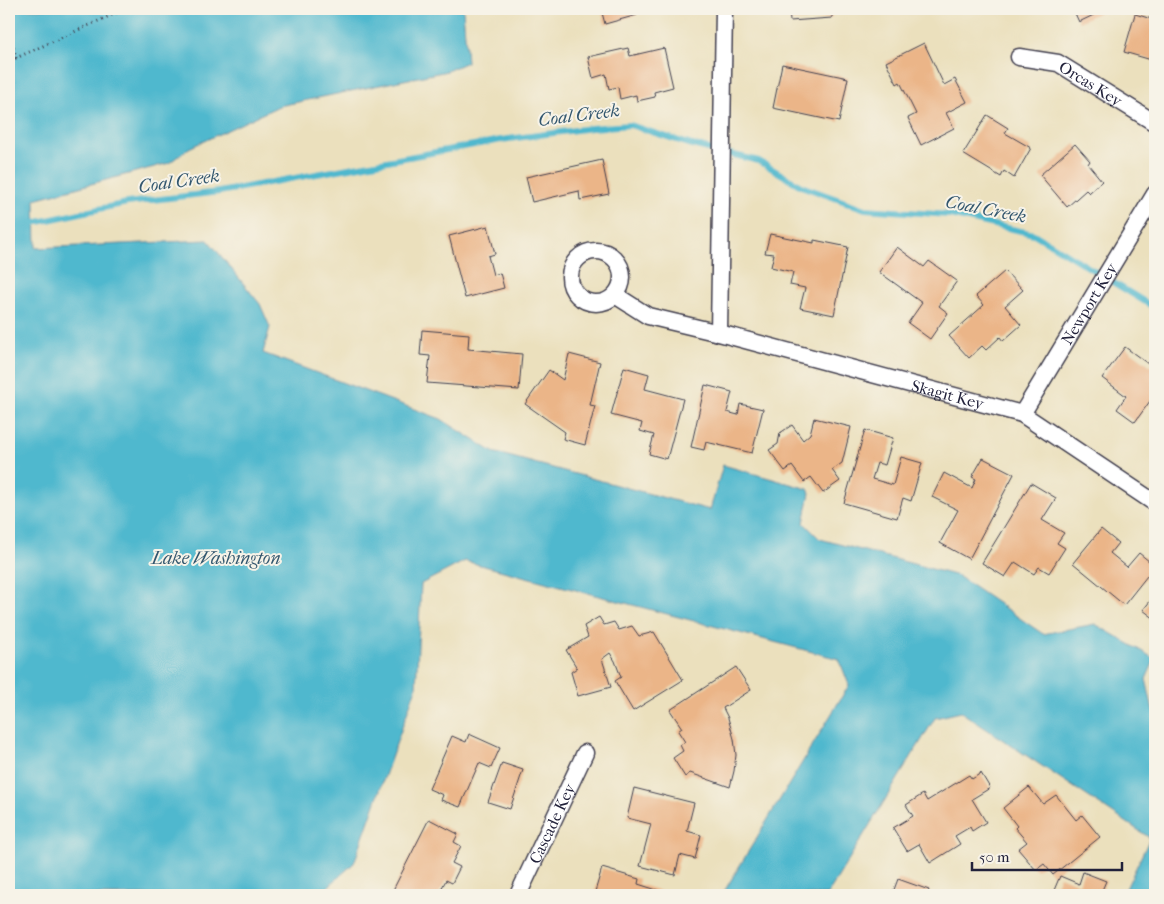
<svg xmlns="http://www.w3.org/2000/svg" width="1164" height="904" font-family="'IM FELL French Canon',serif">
<rect width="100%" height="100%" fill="#f7f3e8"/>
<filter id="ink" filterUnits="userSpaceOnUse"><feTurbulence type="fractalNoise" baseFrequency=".02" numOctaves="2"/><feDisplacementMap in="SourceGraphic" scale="10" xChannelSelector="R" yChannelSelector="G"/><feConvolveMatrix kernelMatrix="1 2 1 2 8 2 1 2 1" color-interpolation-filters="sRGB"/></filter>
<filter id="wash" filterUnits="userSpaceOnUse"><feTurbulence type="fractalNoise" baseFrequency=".0096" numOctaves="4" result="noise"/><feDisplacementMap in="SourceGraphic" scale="20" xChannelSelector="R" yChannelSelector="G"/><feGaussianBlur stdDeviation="1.12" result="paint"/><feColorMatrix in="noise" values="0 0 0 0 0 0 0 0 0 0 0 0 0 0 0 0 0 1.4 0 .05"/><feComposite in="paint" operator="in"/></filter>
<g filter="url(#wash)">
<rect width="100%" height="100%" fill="#ebe0bd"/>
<!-- water -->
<polygon fill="#50b8ce" stroke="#396d84" points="9,9 463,9 467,62 447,71 279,106 189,148 169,163 35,199 36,248 208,240 260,304 270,327 263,353 441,419 493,452 710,510 723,465 808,489 810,493 804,523 820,539 958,576 1043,634 1095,624 1155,659 1146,679 1153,710 1155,712 1155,895 1123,895 1150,838 961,712 935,718 827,895 722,895 849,685 839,659 465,561 421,584 416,688 354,863 319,895 9,895"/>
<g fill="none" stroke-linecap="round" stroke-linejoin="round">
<!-- stream -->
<polyline stroke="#50b8ce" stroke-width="6" points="29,224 127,203 219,192 501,140 591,128 630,125 692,145 759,161 801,186 865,209 950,215 1034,234 1155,308"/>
</g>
<g id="blocks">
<!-- building -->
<g fill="#ebb588">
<polygon points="601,9 635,9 637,15 605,24"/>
<polygon points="789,9 832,9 832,18 790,21"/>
<polygon points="1073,9 1106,9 1079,22"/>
<polygon points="1135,14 1155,20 1155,61 1124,52"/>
<polygon points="924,43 944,85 955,79 967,102 946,113 954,128 921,145 908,118 916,114 900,82 897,84 886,62"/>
<polygon points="628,48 630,56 664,48 673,87 654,92 655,97 637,101 636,95 620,99 618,87 609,89 606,74 593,78 588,57"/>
<polygon points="782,64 848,78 839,122 773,108"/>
<polygon points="987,115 1008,128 1005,133 1031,148 1014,178 1004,171 1001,177 963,154"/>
<polygon points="1075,144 1090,161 1088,164 1102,181 1089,193 1086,190 1067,207 1040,175"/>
<polygon points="602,160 609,194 580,200 579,191 532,202 526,177"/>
<polygon points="488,226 495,254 488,256 493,275 500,273 504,288 465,298 449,236"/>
<polygon points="770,234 814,243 814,240 848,247 834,315 800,308 805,288 790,285 793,272 771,267 774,254 765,253"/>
<polygon points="897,247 924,267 929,261 957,281 939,306 948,313 930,339 908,323 922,303 879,272"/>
<polygon points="1005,271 1023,290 1005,306 1021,325 1003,341 1000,337 986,350 982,346 969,358 949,336 984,305 976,296"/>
<polygon points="422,330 469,334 468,349 522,354 519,390 427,383 430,356 420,355"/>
<polygon points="1125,347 1155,369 1155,394 1135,422 1117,409 1126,396 1102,378"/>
<polygon points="569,354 600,362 590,405 595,406 585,445 563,439 565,432 525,404 549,370 563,380"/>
<polygon points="624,367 649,374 645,389 683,399 667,459 649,454 654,435 640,431 642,423 611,415"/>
<polygon points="705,385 732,392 727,412 738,415 740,404 763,409 752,453 706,442 704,450 691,447"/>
<polygon points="814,418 851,427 842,463 832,470 840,481 823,493 811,477 804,482 792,466 785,471 769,450 778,444 780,433 792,425 803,440 810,434"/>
<polygon points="865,430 893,438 885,465 877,463 872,479 893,485 901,457 922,463 911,501 903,498 897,518 844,503"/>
<polygon points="983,458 1014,474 969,559 940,543 958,510 932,497 944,473 972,488 976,479 972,477"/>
<polygon points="1031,483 1056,498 1042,520 1064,533 1057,543 1065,548 1049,573 1039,567 1034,574 1015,562 1005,577 982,563"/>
<polygon points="1101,529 1118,543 1110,553 1127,567 1139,553 1155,566 1124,605 1073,563"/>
<polygon points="1155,595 1155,619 1143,610"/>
<polygon points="599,617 604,625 614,622 619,630 632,626 639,636 654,632 683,680 633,711 615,681 621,677 615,661 610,653 602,659 611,687 578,696 571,672 577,668 566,650 588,637 584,626"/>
<polygon points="736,667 751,690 723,708 728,718 734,739 736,755 734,771 730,787 690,773 685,777 673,758 683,751 680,745 685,742 678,731 682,728 670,710"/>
<polygon points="469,734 500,748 491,768 479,763 460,807 441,800 443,795 429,789 452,736 466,742"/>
<polygon points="502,763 523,770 510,809 488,802"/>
<polygon points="981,773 990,788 972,799 986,822 972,831 970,827 955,836 960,844 930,863 919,844 907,851 893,828 913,816 906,805 923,794 927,801 969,775 972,779"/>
<polygon points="1029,787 1043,804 1056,795 1076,820 1082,815 1100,837 1053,875 1044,864 1036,870 1018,849 1027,842 1015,828 1017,826 1003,808"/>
<polygon points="634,788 694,803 687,831 701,835 695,859 680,855 675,875 640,866 651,824 627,818"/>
<polygon points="429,819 458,834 454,842 461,846 452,863 460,867 452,883 446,880 438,895 398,895 392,892"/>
<polygon points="602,868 639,879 638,884 660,891 659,895 594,895"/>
<polygon points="1083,872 1106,881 1100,895 1052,895 1060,876 1079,884"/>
<polygon points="898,879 929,890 927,895 892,895"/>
</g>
</g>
</g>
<g filter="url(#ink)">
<use href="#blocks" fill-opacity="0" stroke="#403e4e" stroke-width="1"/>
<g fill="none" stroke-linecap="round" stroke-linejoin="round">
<!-- minor casing -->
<g stroke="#403e4e" stroke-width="19">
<g id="minor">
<path id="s1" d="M 1019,57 L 1058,63 L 1155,123"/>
<circle cx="596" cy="277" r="26"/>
<path id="s2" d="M 615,295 L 648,316 L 719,333 L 1022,414 L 1155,503"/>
<polyline points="719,333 724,9"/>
<path id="s3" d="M 1022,414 L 1155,194"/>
<path id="s4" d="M 518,895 L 585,753"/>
</g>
</g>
<!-- path -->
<polyline stroke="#403e4e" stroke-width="3" stroke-dasharray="1 4" stroke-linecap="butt" points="9,28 16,58 125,9"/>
<!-- minor -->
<use href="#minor" stroke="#fff" stroke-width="16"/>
</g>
</g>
<g text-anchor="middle" stroke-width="4" stroke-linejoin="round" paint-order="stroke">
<!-- street labels -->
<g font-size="16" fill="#22223b" stroke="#f7f3e8">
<text dy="6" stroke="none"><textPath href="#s1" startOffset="78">Orcas Key</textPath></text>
<text dy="6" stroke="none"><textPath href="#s3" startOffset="129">Newport Key</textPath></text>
<text dy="6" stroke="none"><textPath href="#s2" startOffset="349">Skagit Key</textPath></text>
<text dy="6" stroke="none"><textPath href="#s4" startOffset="79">Cascade Key</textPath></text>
</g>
<!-- water labels -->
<g font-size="18" font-style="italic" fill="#32566e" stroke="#f7f3e8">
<text transform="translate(579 115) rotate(-7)" y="6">Coal Creek</text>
<text transform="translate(179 181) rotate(-8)" y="6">Coal Creek</text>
<text transform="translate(986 209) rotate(11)" y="6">Coal Creek</text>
<text x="216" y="564">Lake Washington</text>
</g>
</g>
<!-- margin -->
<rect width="1164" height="904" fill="none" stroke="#f7f3e8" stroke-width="30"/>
<!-- scale -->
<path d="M972 862v8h150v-8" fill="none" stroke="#22223b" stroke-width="2.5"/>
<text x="979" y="862" font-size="15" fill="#22223b" stroke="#f7f3e8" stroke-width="4" paint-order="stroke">50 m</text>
</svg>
